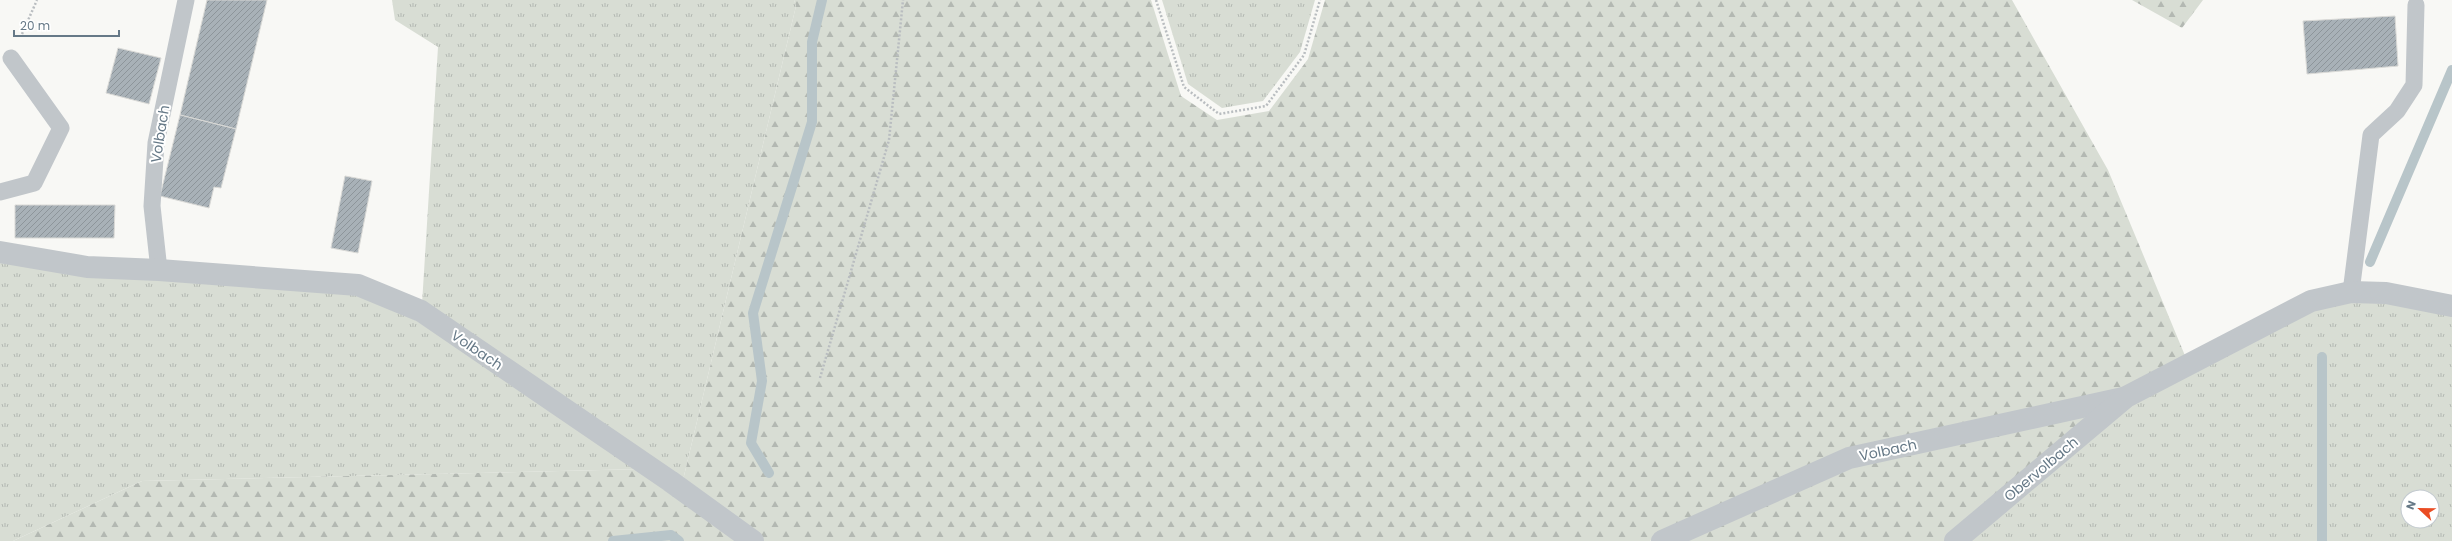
<svg xmlns="http://www.w3.org/2000/svg" width="2452" height="541" font-family="Poppins,sans-serif">
<defs>
<pattern id="grass-tufts" width="24" height="20" patternUnits="userSpaceOnUse"><rect width="24" height="20" fill="#d8ddd4"/><path d="M3 7l-1-3M5 7V3M7 7l1-3M15 17l-1-3M17 17v-4M19 17l1-3" fill="none" stroke="#b3b8b2"/></pattern>
<pattern id="forest-firs" width="22" height="20" patternUnits="userSpaceOnUse"><rect width="22" height="20" fill="#d8ddd4"/><path d="M5 1l3.5 6h-7zM16 11l3.5 6h-7z" fill="#b3b8b2"/></pattern>
<pattern id="building-hatch" width="6" height="6" patternUnits="userSpaceOnUse"><rect width="6" height="6" fill="#a8b1b7"/><path d="M-1 1l2-2M0 6l6-6M5 7l2-2" fill="none" stroke="#8d959a"/></pattern>
</defs>
<rect width="100%" height="100%" fill="#f8f8f5"/>
<!-- grass -->
<g fill="url(#grass-tufts)" fill-rule="evenodd">
<polygon points="392,0 794,0 796,6 683,480 422,304 438,47 395,20"/>
<polygon points="1162,0 1315,0 1300,52 1263,101 1222,108 1188,84"/>
<polygon points="0,259 358,293 417,321 642,469 142,481 13,541 0,541"/>
<path d="M 2377,297 L 2452,312 L 2452,541 L 1964,541 L 2131,400 L 2316,306 ZM 2408,497 L 2432,497 L 2432,521 L 2408,521 Z"/>
</g>
<!-- forest -->
<g fill="url(#forest-firs)">
<polygon points="794,0 1151,0 1181,96 1217,120 1269,111 1308,59 1325,0 2012,0 2108,170 2186,358 2126,390 1848,454 1650,541 761,541 683,480 796,6"/>
<polygon points="2132,0 2203,0 2182,28"/>
<polygon points="2108,404 1945,541 1681,541 1854,465"/>
<polygon points="642,469 741,541 13,541 142,481"/>
</g>
<g fill="none" stroke-linecap="round" stroke-linejoin="round">
<!-- stream -->
<g stroke="#b8c5c9" stroke-width="10">
<polyline points="2370,262 2452,70"/>
<polyline points="769,473 751,443 762,381 753,313 812,122 812,42 822,0"/>
<polyline points="613,541 671,535 679,541"/>
<polyline points="2322,541 2322,357"/>
</g>
</g>
<!-- building -->
<g fill="url(#building-hatch)" stroke="#dadad7">
<polygon points="207,0 267,0 236,129 180,115"/>
<polygon points="2395,16 2398,66 2307,74 2303,21"/>
<polygon points="118,48 161,58 149,104 106,93"/>
<polygon points="180,115 236,129 221,188 214,187 209,208 160,196"/>
<polygon points="345,176 372,181 358,253 331,248"/>
<polygon points="15,205 115,205 114,238 15,238"/>
</g>
<g fill="none" stroke-linecap="round" stroke-linejoin="round">
<!-- path -->
<g stroke="#b9bdc0" stroke-width="2.5" stroke-dasharray="2 2" stroke-linecap="butt">
<polyline points="1156,0 1184,87 1219,114 1266,106 1304,55 1320,0"/>
<polyline points="22,34 37,0"/>
<polyline points="820,378 889,140 903,0"/>
</g>
<!-- lane -->
<g stroke="#c1c6ca" stroke-width="17">
<polyline points="0,192 34,183 61,128 11,58"/>
<polyline points="159,270 152,206 156,143 186,0"/>
<polyline points="2351,292 2371,135 2397,111 2414,85 2416,5"/>
</g>
<!-- street -->
<g stroke="#c1c6ca" stroke-width="22">
<polyline points="0,252 87,267 159,270 358,285 421,311 670,481 753,541"/>
<polyline points="1662,541 1849,458 2123,398"/>
<polyline points="1955,541 2126,397 2311,301 2351,292 2386,293 2452,306"/>
</g>
</g>
<g text-anchor="middle" stroke-width="4" stroke-linejoin="round" paint-order="stroke">
<!-- street labels -->
<g font-size="14" fill="#667987" stroke="#fff">
<text transform="translate(160 134) rotate(-81)" y="5">Volbach</text>
<text transform="translate(477 350) rotate(34)" y="5">Volbach</text>
<text transform="translate(1888 450) rotate(-12)" y="5">Volbach</text>
<text transform="translate(2041 469) rotate(-40)" y="5">Obervolbach</text>
</g>
</g>
<!-- north arrow -->
<g transform="translate(2420 509) rotate(292)"><circle r="19" fill="#ffffff" stroke="#c2c9cf"/>
<path d="M0-3L7 15L0 10L-7 15Z" fill="#ea4c23"/>
<text y="-6" font-size="11" font-weight="bold" text-anchor="middle" fill="#667987">N</text>
</g>
<!-- scale -->
<path d="M14 30v6h105v-6" fill="none" stroke="#667987" stroke-width="2"/>
<text x="20" y="30" font-size="12" fill="#667987" stroke="#ffffff" stroke-width="3" paint-order="stroke">20 m</text>
</svg>
